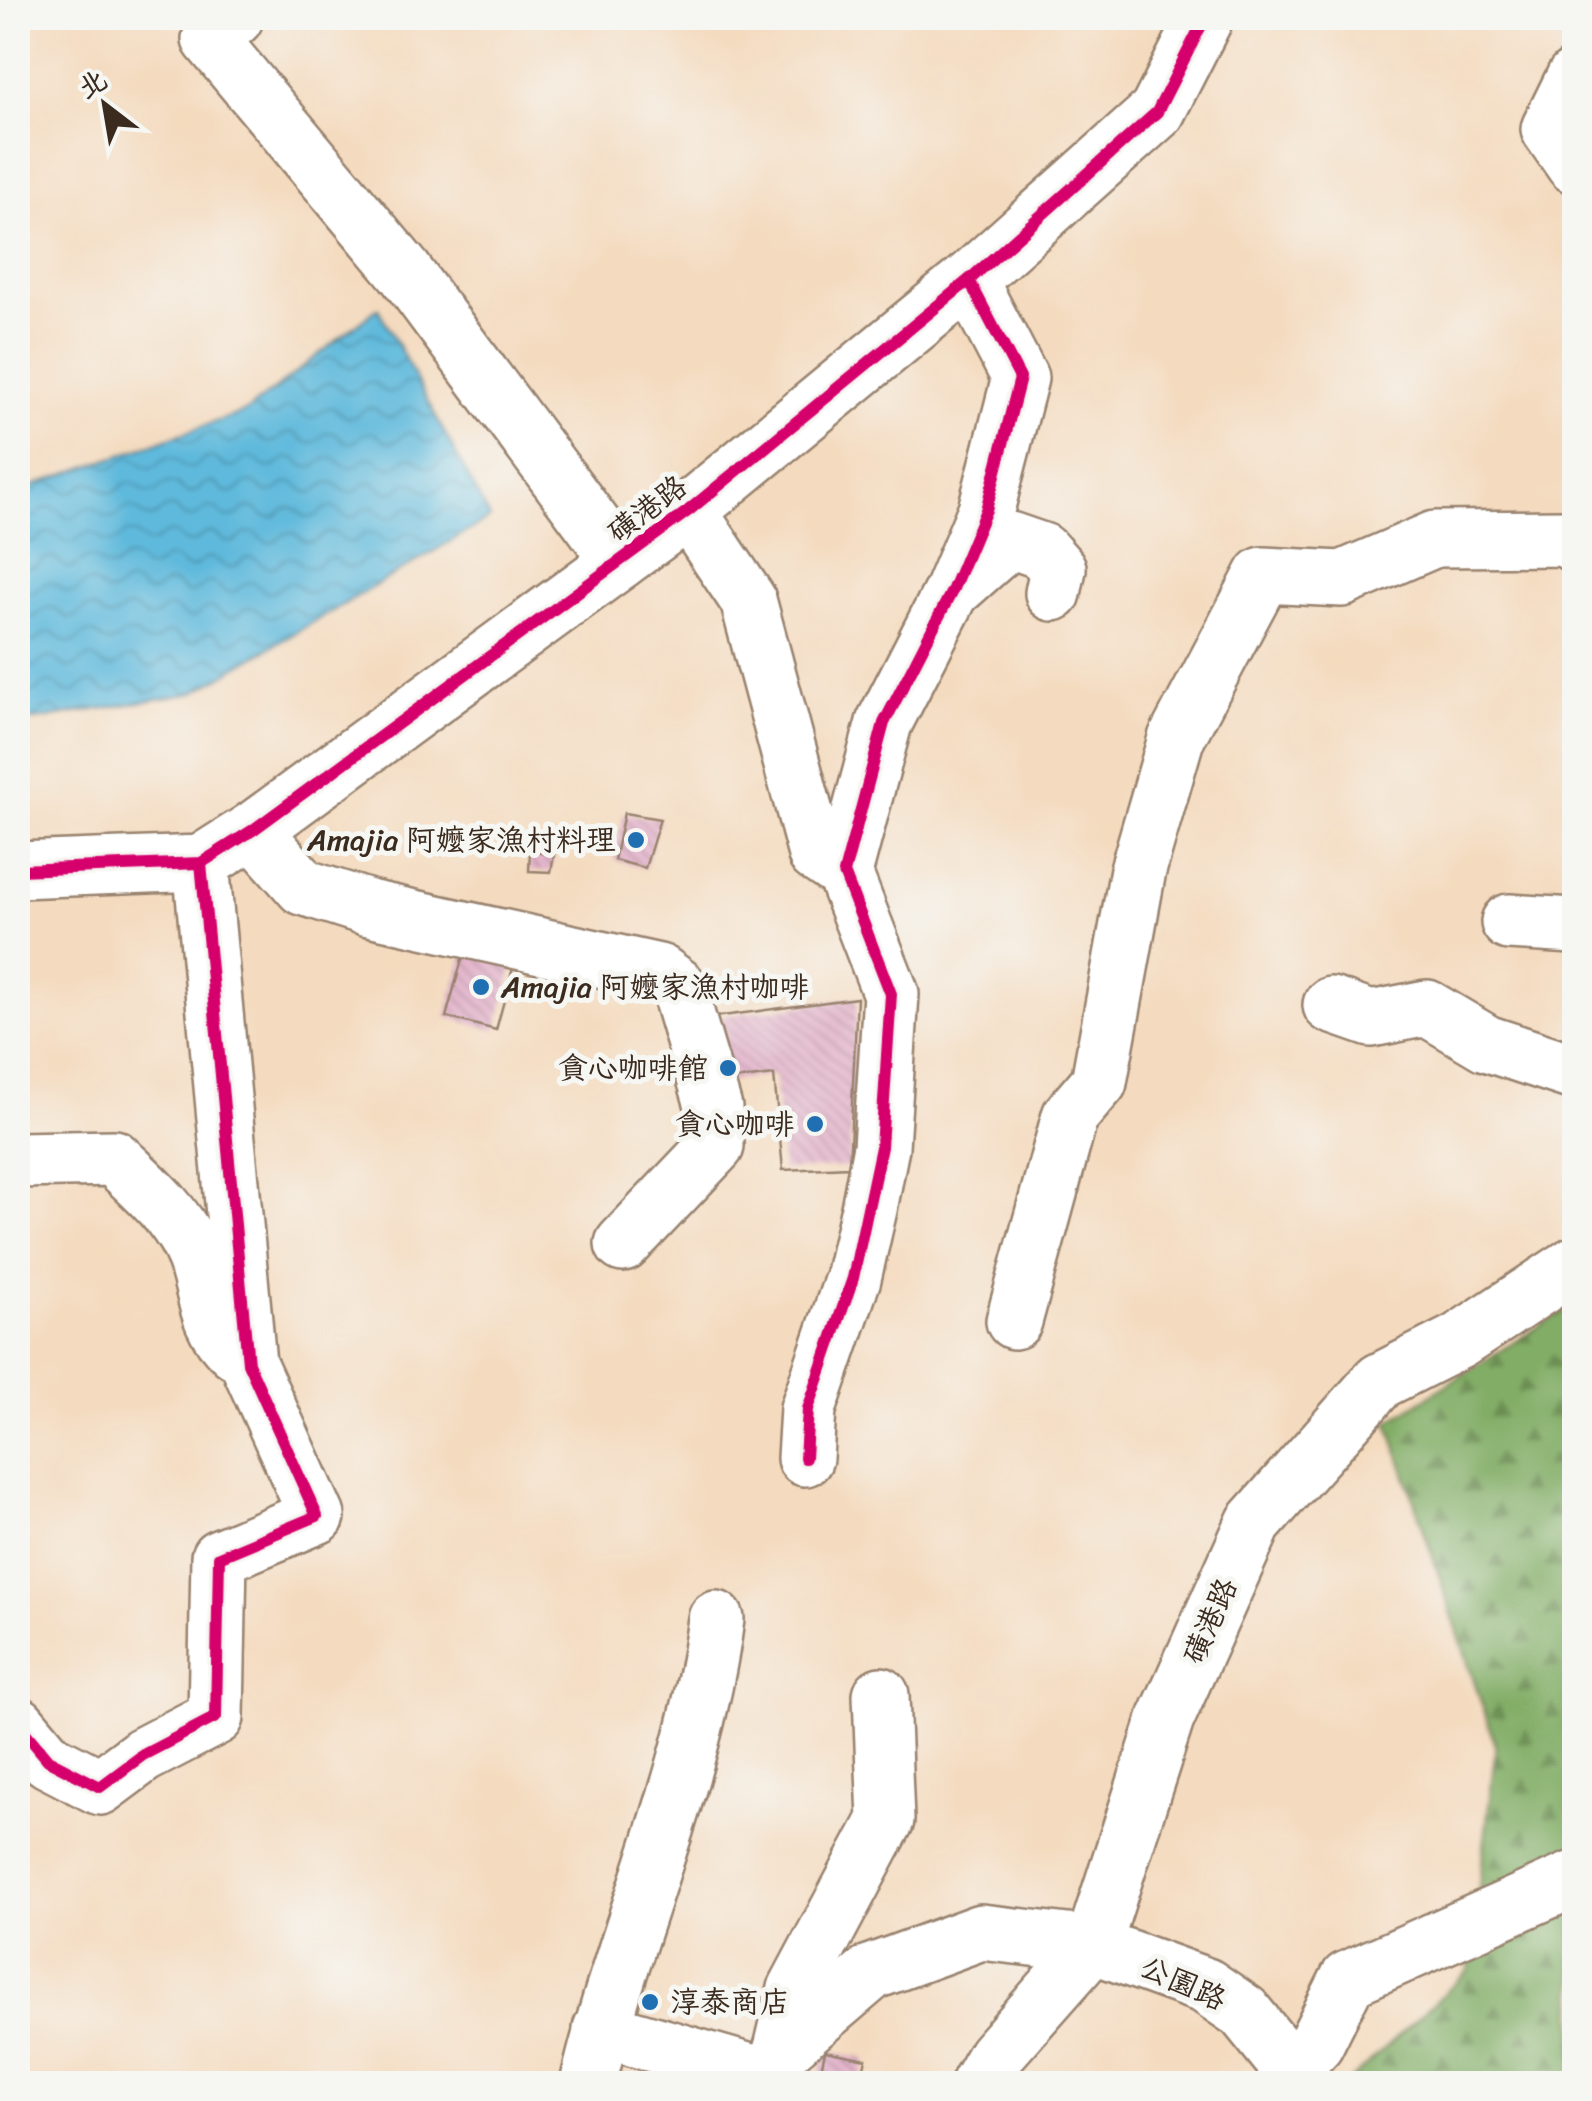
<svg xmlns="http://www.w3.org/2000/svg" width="1592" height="2101" font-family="Sriracha,'LXGW WenKai TC',sans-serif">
<defs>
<pattern id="forest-firs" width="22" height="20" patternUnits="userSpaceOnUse" patternTransform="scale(2.5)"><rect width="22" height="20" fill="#82ad66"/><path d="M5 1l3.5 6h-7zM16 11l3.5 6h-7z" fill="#6c8d53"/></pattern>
<pattern id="water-waves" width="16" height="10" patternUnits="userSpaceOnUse" patternTransform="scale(2.5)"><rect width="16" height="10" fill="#5eb9dc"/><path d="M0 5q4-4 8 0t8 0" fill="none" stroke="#4f97b2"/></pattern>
<pattern id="building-back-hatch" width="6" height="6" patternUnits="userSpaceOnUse" patternTransform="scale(2.5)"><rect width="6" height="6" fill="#e2aec8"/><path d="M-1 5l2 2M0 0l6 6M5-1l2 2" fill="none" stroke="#b88ea2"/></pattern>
</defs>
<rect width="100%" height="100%" fill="#f6f6f2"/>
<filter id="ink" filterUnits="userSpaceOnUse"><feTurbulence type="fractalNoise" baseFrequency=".01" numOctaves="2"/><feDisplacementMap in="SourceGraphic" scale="20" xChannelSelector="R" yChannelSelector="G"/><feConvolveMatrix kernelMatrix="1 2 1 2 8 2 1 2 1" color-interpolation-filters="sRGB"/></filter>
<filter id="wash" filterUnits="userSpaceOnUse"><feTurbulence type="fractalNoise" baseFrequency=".0048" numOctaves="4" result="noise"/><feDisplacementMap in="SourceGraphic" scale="40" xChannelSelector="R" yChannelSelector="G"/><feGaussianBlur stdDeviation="2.25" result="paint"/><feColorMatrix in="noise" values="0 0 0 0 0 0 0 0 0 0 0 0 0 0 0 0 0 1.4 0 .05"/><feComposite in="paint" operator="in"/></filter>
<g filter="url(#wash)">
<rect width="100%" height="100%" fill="#f4dabe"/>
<!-- forest -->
<polygon fill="url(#forest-firs)" stroke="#5e6c42" stroke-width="2.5" points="1574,1304 1574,2083 1346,2084 1469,1971 1496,1747 1388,1422"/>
<!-- water -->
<polygon fill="url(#water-waves)" stroke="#4c727d" stroke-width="2.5" points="378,308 490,518 193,693 18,723 18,491 247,411"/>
<g id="blocks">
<!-- building -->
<g fill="url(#building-back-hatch)">
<polygon points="624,813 660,819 645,868 614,860"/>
<polygon points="530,851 554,855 551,872 529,871"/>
<polygon points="517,953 496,1030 446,1017 463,956"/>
<polygon points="857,998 849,1167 783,1170 774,1075 718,1082 699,1019"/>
<polygon points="825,2051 866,2059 860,2084 818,2084"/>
</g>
</g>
</g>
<g filter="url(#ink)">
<use href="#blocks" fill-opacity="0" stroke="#98826e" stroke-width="2.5"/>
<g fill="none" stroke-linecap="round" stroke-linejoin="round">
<!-- minor casing -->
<g stroke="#98826e" stroke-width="60">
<g id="minor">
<polyline points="235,18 210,39 404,271 620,561"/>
<polyline points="1574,78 1549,129 1574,165"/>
<polyline points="688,511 748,600 816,854 844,873 891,994 881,1147 869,1209 853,1278 808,1409 805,1458"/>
<polyline points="958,586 1010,540 1042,551 1058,569 1053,593"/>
<polyline points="253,830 303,887 369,908 659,972 678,986 714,1108 716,1146 623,1244"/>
<polyline points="18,870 201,863 253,830 688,511 969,280 1157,112 1205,18"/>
<polyline points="844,873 884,723 952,591 986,510 1020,378 969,280"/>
<polyline points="1509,922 1574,926"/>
<polyline points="1331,1005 1371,1019 1427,1008 1486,1043 1574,1072"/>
<path d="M 18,1160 L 114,1158 C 142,1185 173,1211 190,1246 C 209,1285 200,1320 235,1351"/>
<polyline points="1014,1321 1070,1116 1099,1082 1138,870 1176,739 1263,575 1342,579 1435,539 1564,538 1574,544"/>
<polyline points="18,1724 48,1760 100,1787 143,1755 216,1717 219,1557 317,1516 248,1363 201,863"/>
<polyline points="601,2029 771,2078 782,2049 872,1972 981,1932 1093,1945 1206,1986 1244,2012 1291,2070 1296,2084"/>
<polyline points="782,2049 796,1989 886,1820 881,1695"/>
<polyline points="1291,2070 1316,2043 1348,1979 1574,1879"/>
<path d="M 588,2084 C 625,1927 695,1778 716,1619"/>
<polyline points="979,2084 995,2056 1093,1945 1166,1719 1254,1523 1380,1381 1459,1341 1574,1265"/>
</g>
</g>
<!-- minor -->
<use href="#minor" stroke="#fff" stroke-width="55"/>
<!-- cycleway casing -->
<g stroke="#f6f6f2" stroke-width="19">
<g id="cycleway">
<polyline points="18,870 201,863 253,830 688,511 969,280 1157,112 1205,18"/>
<polyline points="805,1458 808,1409 853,1278 881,1147 891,994 844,873 884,723 952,591 986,510 1020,378 969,280"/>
<polyline points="18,1724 48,1760 100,1787 143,1755 216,1717 219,1557 317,1516 248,1363 201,863"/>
</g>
</g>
<!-- cycleway -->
<use href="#cycleway" stroke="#d6006c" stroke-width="12"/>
</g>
</g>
<!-- markers -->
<g fill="#1f6fb2" stroke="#f6f6f2" stroke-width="4">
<circle cx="636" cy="840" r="10"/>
<circle cx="481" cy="987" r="10"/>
<circle cx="728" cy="1068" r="10"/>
<circle cx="815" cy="1124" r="10"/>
<circle cx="650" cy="2002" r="10"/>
</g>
<g text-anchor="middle" stroke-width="10" stroke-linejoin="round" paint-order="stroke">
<!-- street labels -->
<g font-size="30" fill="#3b2a1e" stroke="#f6f6f2">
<text transform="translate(647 509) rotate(-37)" y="10">磺港路</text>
<text transform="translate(1210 1621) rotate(-66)" y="10">磺港路</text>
<text transform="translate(1183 1983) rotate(24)" y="10">公園路</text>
</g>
<!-- poi labels -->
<g font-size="30" fill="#3b2a1e" stroke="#f6f6f2" text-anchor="end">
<text x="616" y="850">Amajia 阿嬤家漁村料理</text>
<text x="501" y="997" text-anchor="start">Amajia 阿嬤家漁村咖啡</text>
<text x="708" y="1078">貪心咖啡館</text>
<text x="795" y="1134">貪心咖啡</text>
<text x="670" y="2012" text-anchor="start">淳泰商店</text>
</g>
</g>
<!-- margin -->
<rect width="1592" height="2101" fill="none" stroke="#f6f6f2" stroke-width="60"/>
<!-- north arrow -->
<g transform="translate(105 105) rotate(329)" stroke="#f6f6f2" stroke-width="8" paint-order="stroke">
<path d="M0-8L18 38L0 25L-18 38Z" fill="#3b2a1e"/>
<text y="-15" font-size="28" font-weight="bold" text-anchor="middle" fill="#3b2a1e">北</text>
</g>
</svg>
